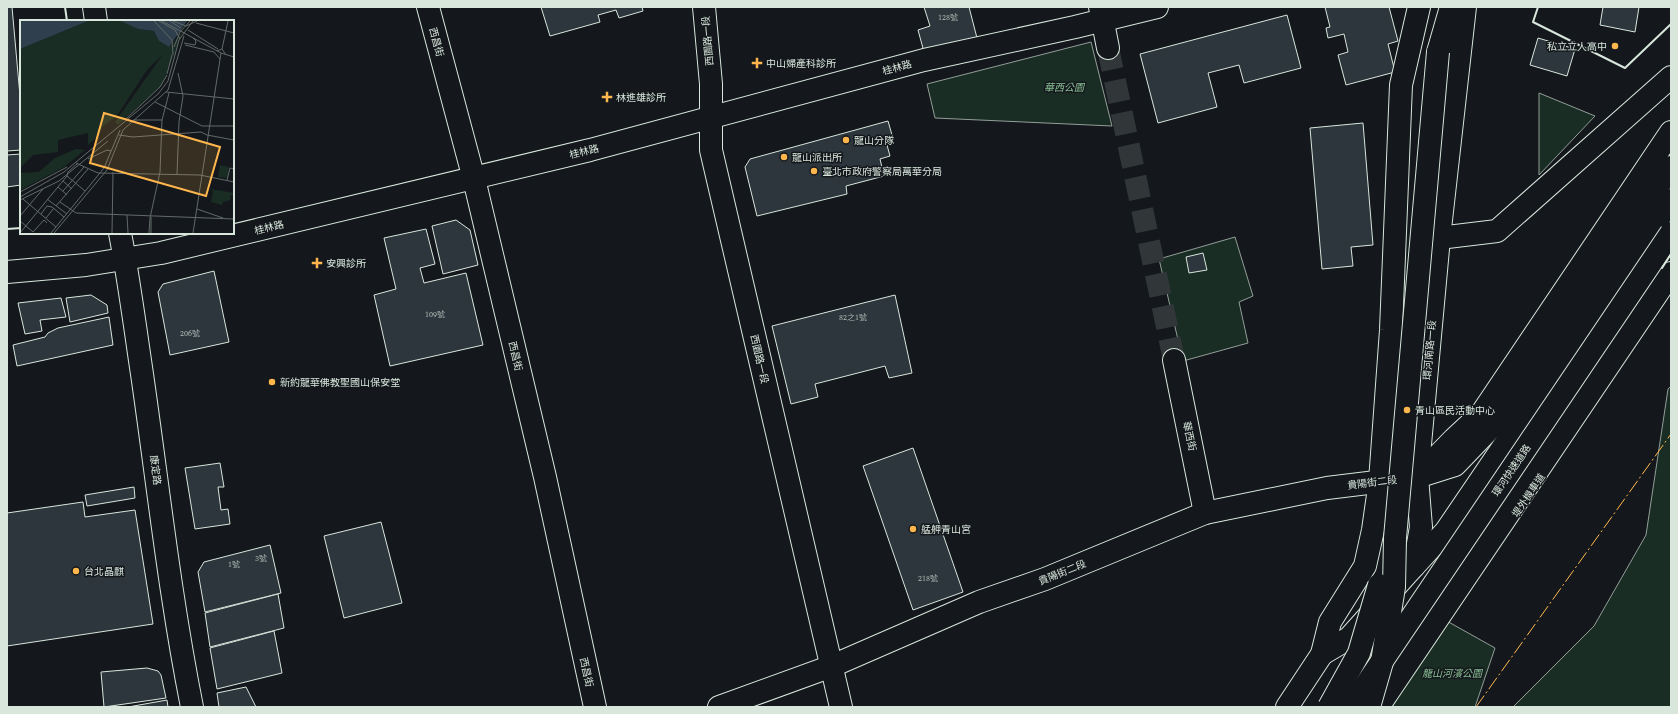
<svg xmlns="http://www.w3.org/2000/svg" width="1678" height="714" font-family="'Source Serif 4','Noto Sans TC',serif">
<rect width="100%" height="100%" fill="#14181c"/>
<!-- green -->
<g fill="#1a2d24" stroke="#939e99">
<polygon points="1091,42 1112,126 935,118 927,84"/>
<polygon points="1539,93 1595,116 1539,175"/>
<polygon points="1235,237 1253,296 1239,302 1248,343 1183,361 1159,259"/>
<polygon points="1671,386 1671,707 1513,707 1594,626 1646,535 1668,389"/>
<polygon points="1445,620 1495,648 1475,707 1392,707"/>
</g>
<!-- building -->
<g fill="#2c363c" stroke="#d8e6dc">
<polygon points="7,7 12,7 21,107 21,150 7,151"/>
<polygon points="541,7 642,7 643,11 619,18 616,10 598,15 600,22 550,36"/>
<polygon points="924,7 969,7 977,38 924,52 918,30 930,26"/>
<polygon points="1325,7 1389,7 1398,41 1388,44 1395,72 1346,85 1338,55 1348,52 1344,34 1328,38 1326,28 1330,27"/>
<polygon points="1603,7 1639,7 1635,32 1600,25"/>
<polygon points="1287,15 1301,68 1244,83 1239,65 1208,73 1217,107 1158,123 1140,54"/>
<polygon points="1538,38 1575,49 1567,76 1530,65"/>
<polygon points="888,121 892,135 885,138 890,156 880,159 884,176 846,186 847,194 757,216 745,167 750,159"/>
<polygon points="1363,123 1373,245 1351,247 1353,266 1322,269 1310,128"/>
<polygon points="21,154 21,185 7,187 7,155"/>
<polygon points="456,220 470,230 478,265 443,274 432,226"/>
<polygon points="426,229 435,264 420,268 424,283 466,273 483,345 390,366 374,295 396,289 384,238"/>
<polygon points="1203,253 1207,270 1189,273 1186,257"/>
<polygon points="214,271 229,342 170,355 158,292 163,284"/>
<polygon points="91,295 107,305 108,313 70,322 66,298"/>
<polygon points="895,295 912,373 889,378 885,366 815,384 818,397 791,404 772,326"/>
<polygon points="61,298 66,317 40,320 42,331 25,334 18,303"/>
<polygon points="109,317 113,345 17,366 13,345 45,337 48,333 58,328"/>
<polygon points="913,448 963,592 913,610 863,466"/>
<polygon points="220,463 224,487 218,487 221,510 228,509 230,524 195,529 185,468"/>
<polygon points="134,487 135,498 87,506 85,495"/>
<polygon points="83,502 85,517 135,510 153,624 7,646 7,513"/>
<polygon points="381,522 402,603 344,618 324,536"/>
<polygon points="270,545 281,593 205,612 198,572 204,562"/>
<polygon points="278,594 284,628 210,647 205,613"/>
<polygon points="274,631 282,673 217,689 210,648"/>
<polygon points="147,668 158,671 161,675 166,698 104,707 101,672"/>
<polygon points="246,687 256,707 219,707 217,693"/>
<polygon points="167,700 168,707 128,707"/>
</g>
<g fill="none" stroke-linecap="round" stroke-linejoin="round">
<!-- minor-tunnel -->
<polyline stroke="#313739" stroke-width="22" stroke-dasharray="22 11" stroke-linecap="butt" points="1108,48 1174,360"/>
<!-- minor casing -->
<g stroke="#d8e6dc" stroke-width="24">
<g id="minor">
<polyline points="94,7 96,21"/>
<polyline points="428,7 474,179 545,477 595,707"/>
<polyline points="704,7 711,84 711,150 841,707"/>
<polyline points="1100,7 1108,48"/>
<path d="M 120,233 C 129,280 135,327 142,374 C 158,485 170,597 192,707"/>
<polyline points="1439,238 1497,231 1671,77"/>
<polyline points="7,272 86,265 161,253 590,150 924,60 1075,27 1157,7"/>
<polyline points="1174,360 1205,513"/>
<polyline points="1414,566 1446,531 1671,200"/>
<polyline points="1322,654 1349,638 1414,566 1421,527 1417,477 1439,238 1465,7"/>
<polyline points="719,707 832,666 979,602 1045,579 1205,513 1327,488 1417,477 1454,439 1482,413 1671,132"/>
<polyline points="1287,707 1322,654 1330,622 1365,566 1373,530 1380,481 1391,330 1401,85 1419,7"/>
</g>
</g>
<!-- highway casing -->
<g stroke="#d8e6dc" stroke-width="24">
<g id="highway">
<polyline points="1438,52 1451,7"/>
<polyline points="1417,477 1455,465 1504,414 1671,167"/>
<polyline points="1378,707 1671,273"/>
</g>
</g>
<!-- minor -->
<use href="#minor" stroke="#14181c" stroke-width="22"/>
<!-- highway -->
<use href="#highway" stroke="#14181c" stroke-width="22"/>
<!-- highway-bridge casing -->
<g stroke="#d8e6dc" stroke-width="24" stroke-linecap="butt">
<g id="highway-bridge">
<polyline points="1329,707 1359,653 1379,585"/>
<polyline points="1351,707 1671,233"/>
<polyline points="1369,707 1382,662 1394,587 1395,538 1438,52"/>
</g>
</g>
<!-- highway-bridge -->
<use href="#highway-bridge" stroke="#14181c" stroke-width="22"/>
<!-- wall -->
<g stroke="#d8e6dc" stroke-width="2">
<polyline points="65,7 67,21"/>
<polyline points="1538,7 1533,22 1625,68 1671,24"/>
<polyline points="7,229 21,228"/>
<polyline points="1662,268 1671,254"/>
</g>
<!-- power -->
<polyline stroke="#ffb74d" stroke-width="1" stroke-dasharray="14 3 2 3" stroke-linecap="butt" points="1476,707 1671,434"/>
</g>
<!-- markers -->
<g fill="#ffb74d" stroke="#14181c" stroke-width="1.5">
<circle cx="1615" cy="46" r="4"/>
<path d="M755 57h4v4h4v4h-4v4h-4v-4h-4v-4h4z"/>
<path d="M605 91h4v4h4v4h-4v4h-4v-4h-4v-4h4z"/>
<circle cx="846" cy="140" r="4"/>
<circle cx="784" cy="157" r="4"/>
<circle cx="814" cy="171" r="4"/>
<path d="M315 257h4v4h4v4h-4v4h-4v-4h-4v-4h4z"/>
<circle cx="272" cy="382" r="4"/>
<circle cx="1407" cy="410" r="4"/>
<circle cx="913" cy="529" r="4"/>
<circle cx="76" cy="571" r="4"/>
</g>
<g text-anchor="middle" stroke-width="3" stroke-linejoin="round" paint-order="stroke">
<!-- number labels -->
<g font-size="8" fill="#adbab4">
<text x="948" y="20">128號</text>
<text x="435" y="317">109號</text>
<text x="853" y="320">82之1號</text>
<text x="190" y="336">206號</text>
<text x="261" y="561">3號</text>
<text x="234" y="567">1號</text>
<text x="928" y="581">218號</text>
</g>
<!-- street labels -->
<g font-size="10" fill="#d8e6dc" stroke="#14181c">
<text transform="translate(707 41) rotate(-95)" y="4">西園路一段</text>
<text transform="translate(437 42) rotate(75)" y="4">西昌街</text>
<text transform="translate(897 67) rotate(-15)" y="4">桂林路</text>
<text transform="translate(584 151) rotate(-14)" y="4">桂林路</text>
<text transform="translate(269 227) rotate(-14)" y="4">桂林路</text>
<text transform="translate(1429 350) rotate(-85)" y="4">環河南路一段</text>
<text transform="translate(516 356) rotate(77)" y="4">西昌街</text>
<text transform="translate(760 359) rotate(77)" y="4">西園路一段</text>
<text transform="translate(1190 436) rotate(78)" y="4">華西街</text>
<text transform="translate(156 470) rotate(83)" y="4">康定路</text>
<text transform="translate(1511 470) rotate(-56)" y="4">環河快速道路</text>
<text transform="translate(1372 482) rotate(-7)" y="4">貴陽街二段</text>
<text transform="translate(1528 495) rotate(-56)" y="4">堤外機車道</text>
<text transform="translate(1062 572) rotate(-22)" y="4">貴陽街二段</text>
<text transform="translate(587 672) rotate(78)" y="4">西昌街</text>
</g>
<!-- poi labels -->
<g font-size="10" fill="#d8e6dc" stroke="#14181c" text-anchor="start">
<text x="1607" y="50" text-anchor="end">私立立人高中</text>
<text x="766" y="67">中山婦產科診所</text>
<text x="616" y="101">林進雄診所</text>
<text x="854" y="144">龍山分隊</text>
<text x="792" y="161">龍山派出所</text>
<text x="822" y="175">臺北市政府警察局萬華分局</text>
<text x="326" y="267">安興診所</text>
<text x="280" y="386">新約龍華佛教聖國山保安堂</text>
<text x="1415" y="414">青山區民活動中心</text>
<text x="921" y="533">艋舺青山宮</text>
<text x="84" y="575">台北晶麒</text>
</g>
<!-- park labels -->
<g font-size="10" font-style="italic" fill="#8ac095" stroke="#14181c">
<text x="1064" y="91">華西公園</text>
<text x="1452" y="677">龍山河濱公園</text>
</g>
</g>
<!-- overview -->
<g transform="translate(20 20)">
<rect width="214" height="214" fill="#14181c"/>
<path d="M 68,1 L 104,1 L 118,9 L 134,11 L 139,21 L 149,27 L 173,1 L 162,14 L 142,65 L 98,105 L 95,102 L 143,34 L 127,50 L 96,97 L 83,106 L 78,116 L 68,125 L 68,113 L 38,120 L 38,132 L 13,135 L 0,148 L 0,29 ZM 56,129 L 65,130 L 44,147 L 0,170 L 0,153 L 19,152 L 35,138 ZM 200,145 L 209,147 L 207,158 L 198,157 ZM 190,169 L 214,173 L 214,175 L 211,175 L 210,180 L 203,182 L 202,185 L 191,182 L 193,171 Z" fill="#1a2d24"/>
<path d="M 0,1 L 68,1 L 0,29 ZM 101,1 L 167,1 L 149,27 L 139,21 L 134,11 L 118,9 Z" fill="#2f3f4d"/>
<path fill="none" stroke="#626a69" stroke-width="1" d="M 134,1 L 152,20 L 153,35M 139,1 L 155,10 L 160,19M 142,1 L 201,33 L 214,37M 150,1 L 161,8M 153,1 L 166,6 L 177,1M 176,3 L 214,13M 168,10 L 198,29M 164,23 L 175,25 L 176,21 L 173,18M 165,25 L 194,32 L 200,39M 154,27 L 160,12 L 170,1M 202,29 L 208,1M 197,31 L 202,29 L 206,35M 147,54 L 152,35M 146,72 L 214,79M 135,82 L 182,106 L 214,106M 106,99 L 140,67 L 147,55M 113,100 L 142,100M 99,115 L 113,117 L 181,112 L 187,115 L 214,120M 68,139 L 87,130 L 91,131M 56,143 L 78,153 L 180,155 L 214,162M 84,148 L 100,110M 157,154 L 159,102 L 163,76 L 158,53M 47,156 L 65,171M 207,160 L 210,148 L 214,149M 43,161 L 52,169M 38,167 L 47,175M 43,171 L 64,147M 0,172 L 47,147M 0,177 L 44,152 L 138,74 L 148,61 L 159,20 L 173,1M 3,179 L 36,207M 27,179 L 47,194M 0,180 L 39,161 L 88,121M 40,182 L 56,193 L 214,199M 36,186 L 68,149M 177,189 L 203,198M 21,194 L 27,186 L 32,187 L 44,197M 107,195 L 108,213M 0,196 L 23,169M 131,197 L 131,213M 26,198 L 34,188M 0,201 L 13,212 L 24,200 L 27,203M 0,213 L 47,156 L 48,152 L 58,143M 31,213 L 84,148M 34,213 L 87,150 L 103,110 L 148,70 L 164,16M 92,213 L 93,152M 129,213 L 130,198 L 140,152 L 142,100 L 149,73M 173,213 L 201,33"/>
<path fill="#ffb74d" fill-opacity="0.15" stroke="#ffb74d" stroke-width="2" d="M 84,93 L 200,127 L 186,176 L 70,143 Z"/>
<rect width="214" height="214" fill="none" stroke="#d8e6dc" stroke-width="2"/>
</g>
<!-- border -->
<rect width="1678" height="714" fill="none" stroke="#d8e6dc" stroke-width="16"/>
</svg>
